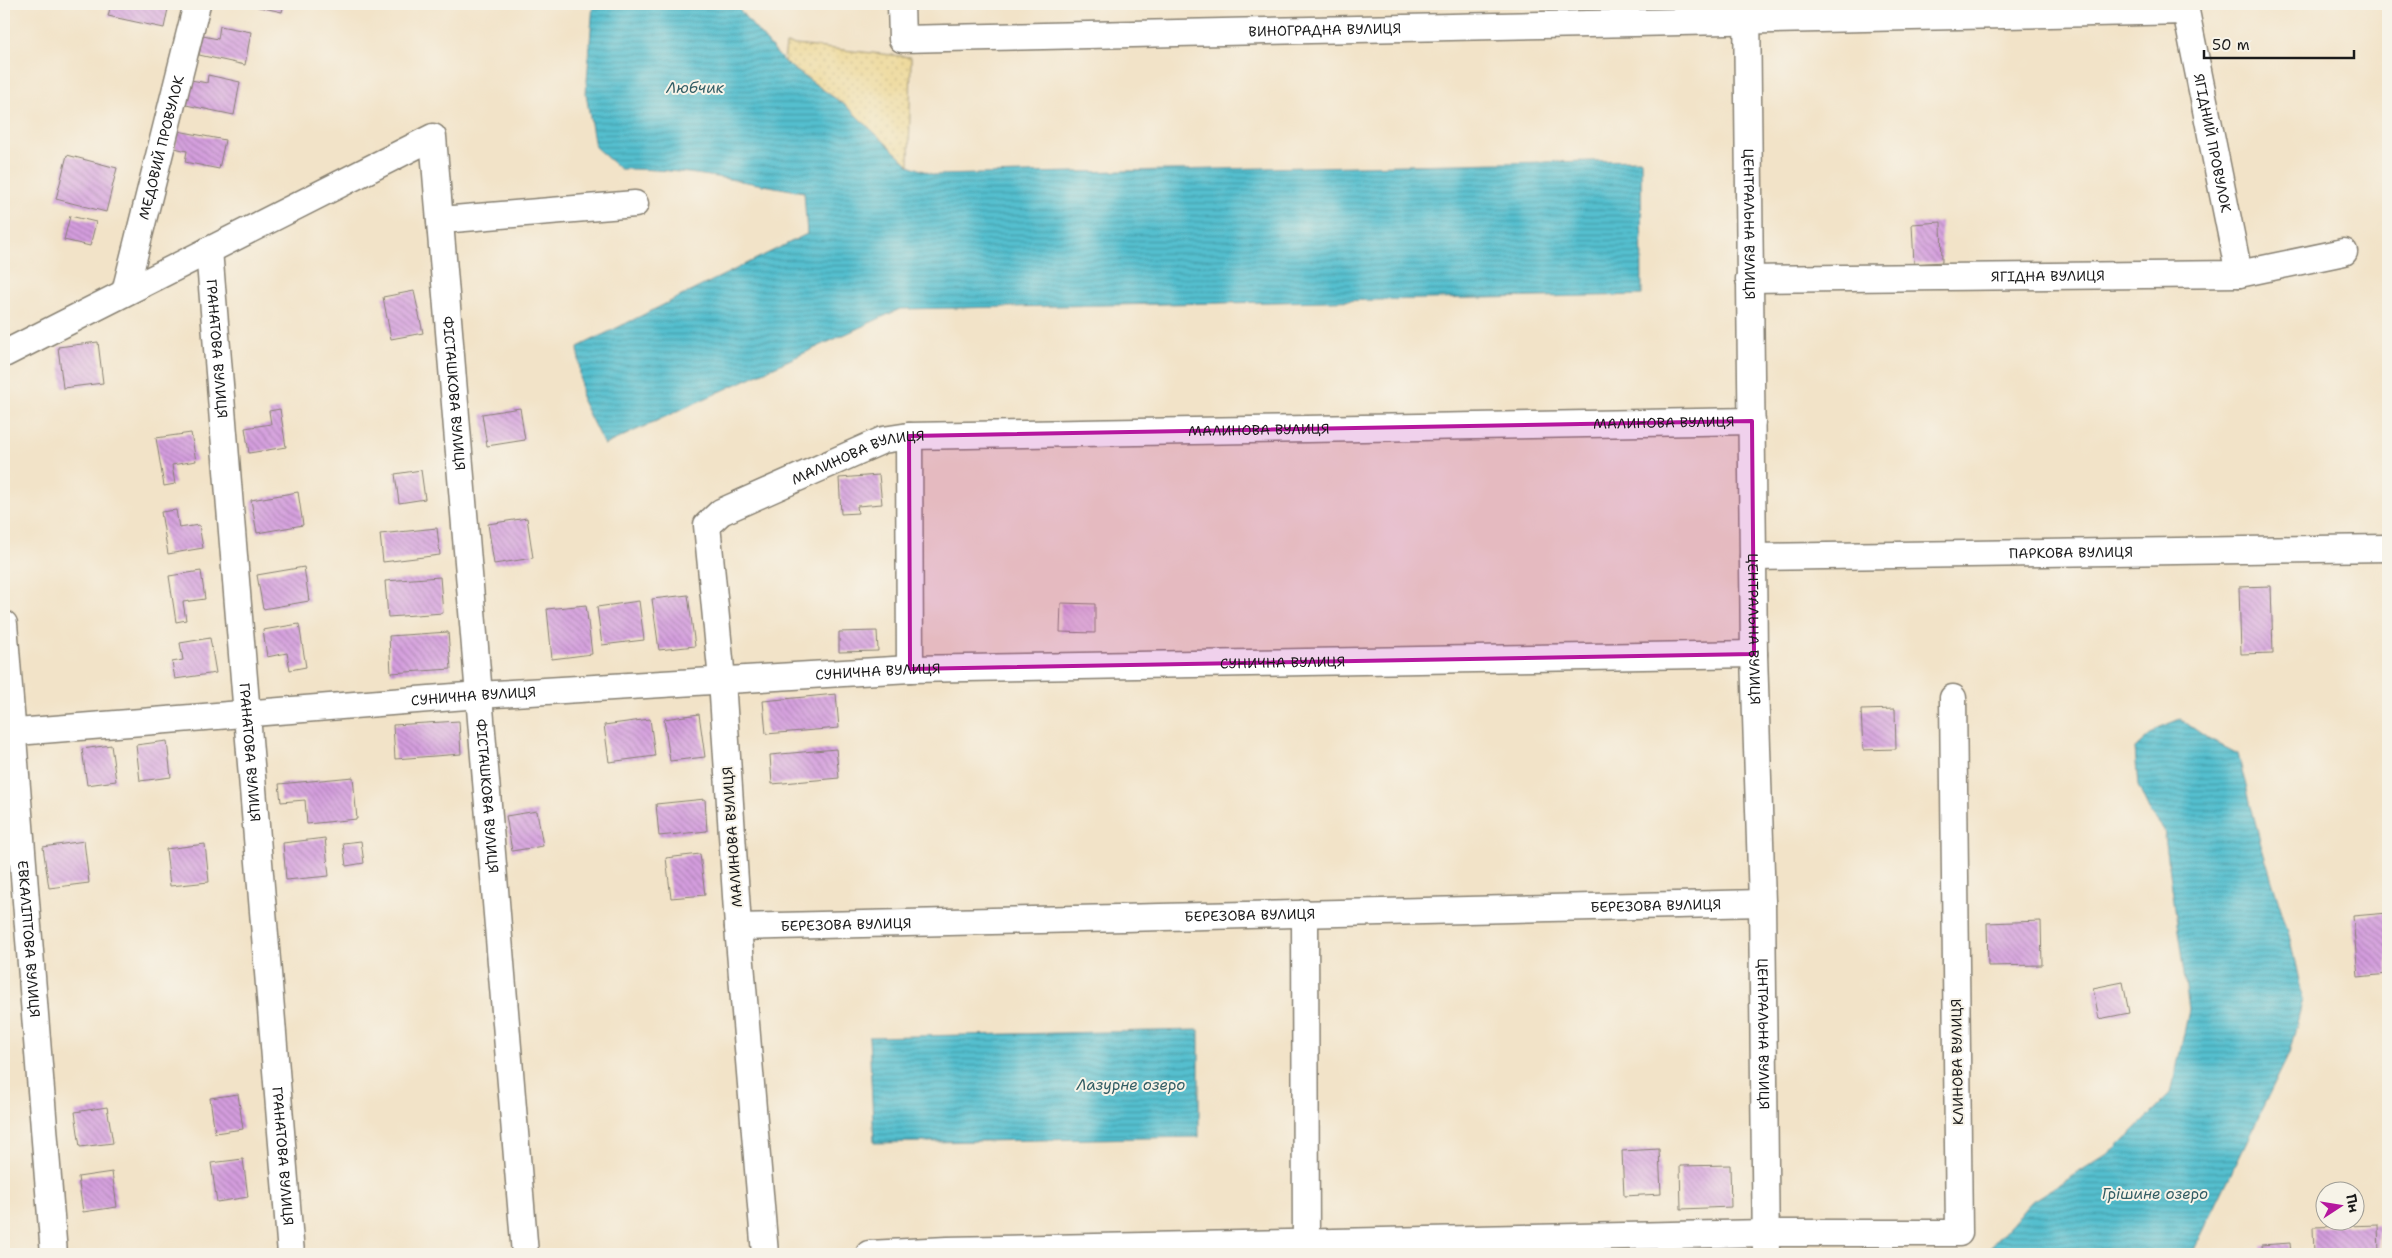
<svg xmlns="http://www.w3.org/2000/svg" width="2392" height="1258" font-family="'Shantell Sans',sans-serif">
<defs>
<pattern id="sand-dots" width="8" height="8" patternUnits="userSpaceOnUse" patternTransform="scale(1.25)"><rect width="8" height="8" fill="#eeda9e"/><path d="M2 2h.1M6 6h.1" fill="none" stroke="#ccba88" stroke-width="1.8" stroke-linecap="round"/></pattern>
<pattern id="water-rules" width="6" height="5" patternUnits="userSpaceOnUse" patternTransform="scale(1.25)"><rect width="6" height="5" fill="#54bfcf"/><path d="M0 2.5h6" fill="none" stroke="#459aa7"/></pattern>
<pattern id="building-back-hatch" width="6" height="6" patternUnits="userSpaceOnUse" patternTransform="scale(1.25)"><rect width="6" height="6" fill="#d49dde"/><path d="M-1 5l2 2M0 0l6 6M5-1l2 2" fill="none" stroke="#ab7fb3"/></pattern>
</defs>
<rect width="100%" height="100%" fill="#f7f3e8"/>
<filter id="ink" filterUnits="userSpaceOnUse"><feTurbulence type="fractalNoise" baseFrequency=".02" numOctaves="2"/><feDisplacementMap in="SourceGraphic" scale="10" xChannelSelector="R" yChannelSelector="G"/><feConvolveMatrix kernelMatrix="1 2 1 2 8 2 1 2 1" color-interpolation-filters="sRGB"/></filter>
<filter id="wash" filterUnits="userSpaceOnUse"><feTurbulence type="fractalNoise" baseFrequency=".0096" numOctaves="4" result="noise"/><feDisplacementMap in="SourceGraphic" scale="20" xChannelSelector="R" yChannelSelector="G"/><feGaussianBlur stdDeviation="1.12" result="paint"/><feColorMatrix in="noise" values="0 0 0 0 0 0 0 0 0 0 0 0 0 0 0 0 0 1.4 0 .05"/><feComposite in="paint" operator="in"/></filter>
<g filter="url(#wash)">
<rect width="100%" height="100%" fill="#f2e3c8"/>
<!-- sand -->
<polygon fill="url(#sand-dots)" stroke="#857b5d" points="786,44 911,57 909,165 846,106 784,62"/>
<!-- water -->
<g fill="url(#water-rules)" stroke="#386e76">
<path d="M 593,4 L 734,4 L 784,62 L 846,106 L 909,165 L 934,175 L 1641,160 L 1642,295 L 900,309 L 604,445 L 582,401 L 578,347 L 807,234 L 804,192 C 743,182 682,168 620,169 L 595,147 L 586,94 Z"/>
<polygon points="2180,719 2209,739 2238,754 2261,845 2289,935 2303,999 2289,1054 2192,1254 1987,1254 1993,1244 2032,1201 2114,1150 2171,1093 2189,1010 2164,830 2150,812 2138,786 2135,749 2158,728"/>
<polygon points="1199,1030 1199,1137 874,1143 869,1037"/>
</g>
<g id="blocks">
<!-- building -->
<g fill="url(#building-back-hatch)">
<polygon points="111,4 169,4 164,28 108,16"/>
<polygon points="245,4 284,4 282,12"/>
<polygon points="220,26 251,32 245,65 199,55 203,36 218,39"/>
<polygon points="208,75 240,82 234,115 186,105 191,80 207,83"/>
<polygon points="178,131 225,140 219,169 185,162 187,151 175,148"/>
<polygon points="67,155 117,168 106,212 56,199"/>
<polygon points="70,216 96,222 90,246 64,240"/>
<polygon points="1941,222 1942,262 1914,264 1912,224"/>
<polygon points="414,291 423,333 391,339 383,297"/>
<polygon points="98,342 103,383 63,388 58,347"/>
<polygon points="520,408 525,440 487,446 482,414"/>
<polygon points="280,409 286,447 249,453 245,428 271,424 269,411"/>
<polygon points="191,433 196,461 172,465 175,484 164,486 156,438"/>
<polygon points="421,470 425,499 399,503 395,474"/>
<polygon points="879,475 882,504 857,506 858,513 841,514 839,478"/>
<polygon points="298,492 303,525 257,533 251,500"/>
<polygon points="176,510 179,528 199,525 203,548 168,554 161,512"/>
<polygon points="527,518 533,558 494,564 488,524"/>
<polygon points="437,528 440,555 383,562 380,534"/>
<polygon points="304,567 309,601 263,609 257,575"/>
<polygon points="201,571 205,599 183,602 186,620 176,622 169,576"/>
<polygon points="440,577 443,613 388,617 385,581"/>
<polygon points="2271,586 2273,653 2241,654 2239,587"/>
<polygon points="688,595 695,646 659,650 652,599"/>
<polygon points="639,601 644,640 602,645 597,607"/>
<polygon points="1061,603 1095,604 1095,633 1060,632"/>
<polygon points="586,605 592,654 552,659 547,609"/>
<polygon points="299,624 306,667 290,670 287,653 267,657 263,630"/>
<polygon points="877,631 878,651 839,652 839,632"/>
<polygon points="448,632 451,669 391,673 389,636"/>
<polygon points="210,638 216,673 175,679 172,662 183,660 180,643"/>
<polygon points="836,694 839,728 766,734 763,701"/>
<polygon points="1895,709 1896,749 1863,750 1861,710"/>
<polygon points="699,714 705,757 670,761 664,719"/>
<polygon points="650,719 655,756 609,762 604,725"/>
<polygon points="459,721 461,754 395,759 393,725"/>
<polygon points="167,741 171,777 140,781 136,745"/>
<polygon points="111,745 116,781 87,785 82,749"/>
<polygon points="836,749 839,778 772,784 770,755"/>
<polygon points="353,777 357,819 307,824 305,800 281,802 279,784"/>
<polygon points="705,799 707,831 659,836 656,804"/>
<polygon points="537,811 543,846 512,851 506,816"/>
<polygon points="325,838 329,876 286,880 283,843"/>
<polygon points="84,841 89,883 49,888 43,847"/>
<polygon points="361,841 364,863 346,866 343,843"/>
<polygon points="205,844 209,882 170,886 166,849"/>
<polygon points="700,854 705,895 671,898 666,858"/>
<polygon points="2388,913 2388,974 2358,977 2353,916"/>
<polygon points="2041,921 2042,965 1988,966 1987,923"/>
<polygon points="2123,982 2129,1013 2099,1019 2093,988"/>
<polygon points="238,1094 243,1129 215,1133 210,1098"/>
<polygon points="107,1107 113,1143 80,1147 75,1112"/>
<polygon points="1659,1149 1661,1194 1624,1196 1622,1151"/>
<polygon points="243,1159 248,1197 217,1202 211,1163"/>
<polygon points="1730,1165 1731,1207 1681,1209 1680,1166"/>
<polygon points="112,1172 117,1207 83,1212 78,1177"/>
<polygon points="2378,1225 2379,1254 2314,1254 2313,1227"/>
<polygon points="2290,1243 2291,1254 2263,1254 2262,1245"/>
</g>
</g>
</g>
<g filter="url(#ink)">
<use href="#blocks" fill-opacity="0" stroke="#878072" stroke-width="1"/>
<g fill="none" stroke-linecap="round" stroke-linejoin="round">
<!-- minor casing -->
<g stroke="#878072" stroke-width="29">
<g id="minor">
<path id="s1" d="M 901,4 L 902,39 L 2186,11 L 2239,274"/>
<path id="s2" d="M 1747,4 L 1754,654 L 1762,903 L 1766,1254"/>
<polyline points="441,220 635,204"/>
<path id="s3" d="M 209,250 L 291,1254"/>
<path id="s4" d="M 1749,279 L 2239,274 L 2344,252"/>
<path id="s5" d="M 125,292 L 197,4"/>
<path id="s6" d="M 4,354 L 433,137 L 525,1254"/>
<polyline points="909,436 910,669"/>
<path id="s7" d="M 1753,557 L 2388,548"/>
<path id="s8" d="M 4,624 L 54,1254"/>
<path id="s9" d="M 4,733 L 479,695 L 910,669 L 1754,654"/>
<polyline points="1305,913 1306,1254"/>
<path id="s10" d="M 738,927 L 1762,903"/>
<path id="s11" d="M 765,1254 L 738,927 L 722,680 L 707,525 L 721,512 L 883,440 L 909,436 L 1752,421"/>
<polyline points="869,1254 947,1250 1766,1233 1959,1233 1953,698"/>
</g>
</g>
<!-- minor -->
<use href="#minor" stroke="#fff" stroke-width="26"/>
</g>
</g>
<!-- marked area -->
<path fill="#b5179e" fill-opacity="0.2" stroke="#b5179e" stroke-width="4" stroke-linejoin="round" d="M 1752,421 L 1754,654 L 910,669 L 909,436 Z"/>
<g text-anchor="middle" stroke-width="4" stroke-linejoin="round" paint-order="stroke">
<!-- street labels -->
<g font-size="14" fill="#1c1c1c" stroke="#f7f3e8">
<text dy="5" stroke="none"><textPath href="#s1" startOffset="458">ВИНОГРАДНА ВУЛИЦЯ</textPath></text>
<text dy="5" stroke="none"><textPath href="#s1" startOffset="1454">ЯГІДНИЙ ПРОВУЛОК</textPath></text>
<text dy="5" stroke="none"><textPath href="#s5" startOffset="149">МЕДОВИЙ ПРОВУЛОК</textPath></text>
<text dy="5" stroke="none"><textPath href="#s2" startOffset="220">ЦЕНТРАЛЬНА ВУЛИЦЯ</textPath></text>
<text dy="5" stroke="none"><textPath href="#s4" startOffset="299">ЯГІДНА ВУЛИЦЯ</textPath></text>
<text dy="5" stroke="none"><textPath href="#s3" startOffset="99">ГРАНАТОВА ВУЛИЦЯ</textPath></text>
<text dy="5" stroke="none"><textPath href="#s6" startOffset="738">ФІСТАШКОВА ВУЛИЦЯ</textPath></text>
<text dy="5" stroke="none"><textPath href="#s11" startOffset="1709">МАЛИНОВА ВУЛИЦЯ</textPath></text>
<text dy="5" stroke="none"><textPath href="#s11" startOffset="1304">МАЛИНОВА ВУЛИЦЯ</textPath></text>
<text dy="5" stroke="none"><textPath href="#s11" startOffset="899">МАЛИНОВА ВУЛИЦЯ</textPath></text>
<text dy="5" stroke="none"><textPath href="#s7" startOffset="318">ПАРКОВА ВУЛИЦЯ</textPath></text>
<text dy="5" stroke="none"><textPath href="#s2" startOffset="625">ЦЕНТРАЛЬНА ВУЛИЦЯ</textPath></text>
<text dy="5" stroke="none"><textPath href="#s9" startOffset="1281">СУНИЧНА ВУЛИЦЯ</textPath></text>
<text dy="5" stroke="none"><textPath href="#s9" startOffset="876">СУНИЧНА ВУЛИЦЯ</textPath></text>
<text dy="5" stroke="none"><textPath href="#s9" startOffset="471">СУНИЧНА ВУЛИЦЯ</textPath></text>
<text dy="5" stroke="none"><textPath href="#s3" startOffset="504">ГРАНАТОВА ВУЛИЦЯ</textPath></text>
<text dy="5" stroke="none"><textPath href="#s6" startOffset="1142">ФІСТАШКОВА ВУЛИЦЯ</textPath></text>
<text transform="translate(732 837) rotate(-94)" y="5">МАЛИНОВА ВУЛИЦЯ</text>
<text dy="5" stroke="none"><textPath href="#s10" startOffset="918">БЕРЕЗОВА ВУЛИЦЯ</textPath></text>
<text dy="5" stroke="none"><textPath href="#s10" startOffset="512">БЕРЕЗОВА ВУЛИЦЯ</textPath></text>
<text dy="5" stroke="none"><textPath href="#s10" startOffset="108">БЕРЕЗОВА ВУЛИЦЯ</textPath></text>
<text dy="5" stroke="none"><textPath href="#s8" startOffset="316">ЕВКАЛІПТОВА ВУЛИЦЯ</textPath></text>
<text dy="5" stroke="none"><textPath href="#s2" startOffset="1030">ЦЕНТРАЛЬНА ВУЛИЦЯ</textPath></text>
<text transform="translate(1957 1062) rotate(-91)" y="5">КЛИНОВА ВУЛИЦЯ</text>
<text dy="5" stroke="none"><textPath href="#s3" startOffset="909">ГРАНАТОВА ВУЛИЦЯ</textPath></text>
</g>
<!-- water labels -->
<g font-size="15" font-style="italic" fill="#325d64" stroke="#f7f3e8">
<text x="695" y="93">Любчик</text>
<text x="1131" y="1090">Лазурне озеро</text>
<text x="2155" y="1199">Грішине озеро</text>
</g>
</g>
<!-- margin -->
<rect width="2392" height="1258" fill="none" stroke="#f7f3e8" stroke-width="20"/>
<!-- north arrow -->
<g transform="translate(2340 1206) rotate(78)"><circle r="24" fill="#f7f3e8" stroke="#9f9d96"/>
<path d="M0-4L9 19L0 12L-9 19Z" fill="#b5179e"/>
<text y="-8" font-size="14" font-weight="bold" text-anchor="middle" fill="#1c1c1c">Пн</text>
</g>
<!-- scale -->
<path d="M2204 50v8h150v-8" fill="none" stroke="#1c1c1c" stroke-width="2.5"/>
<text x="2212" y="50" font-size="15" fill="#1c1c1c" stroke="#f7f3e8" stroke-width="4" paint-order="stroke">50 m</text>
</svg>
